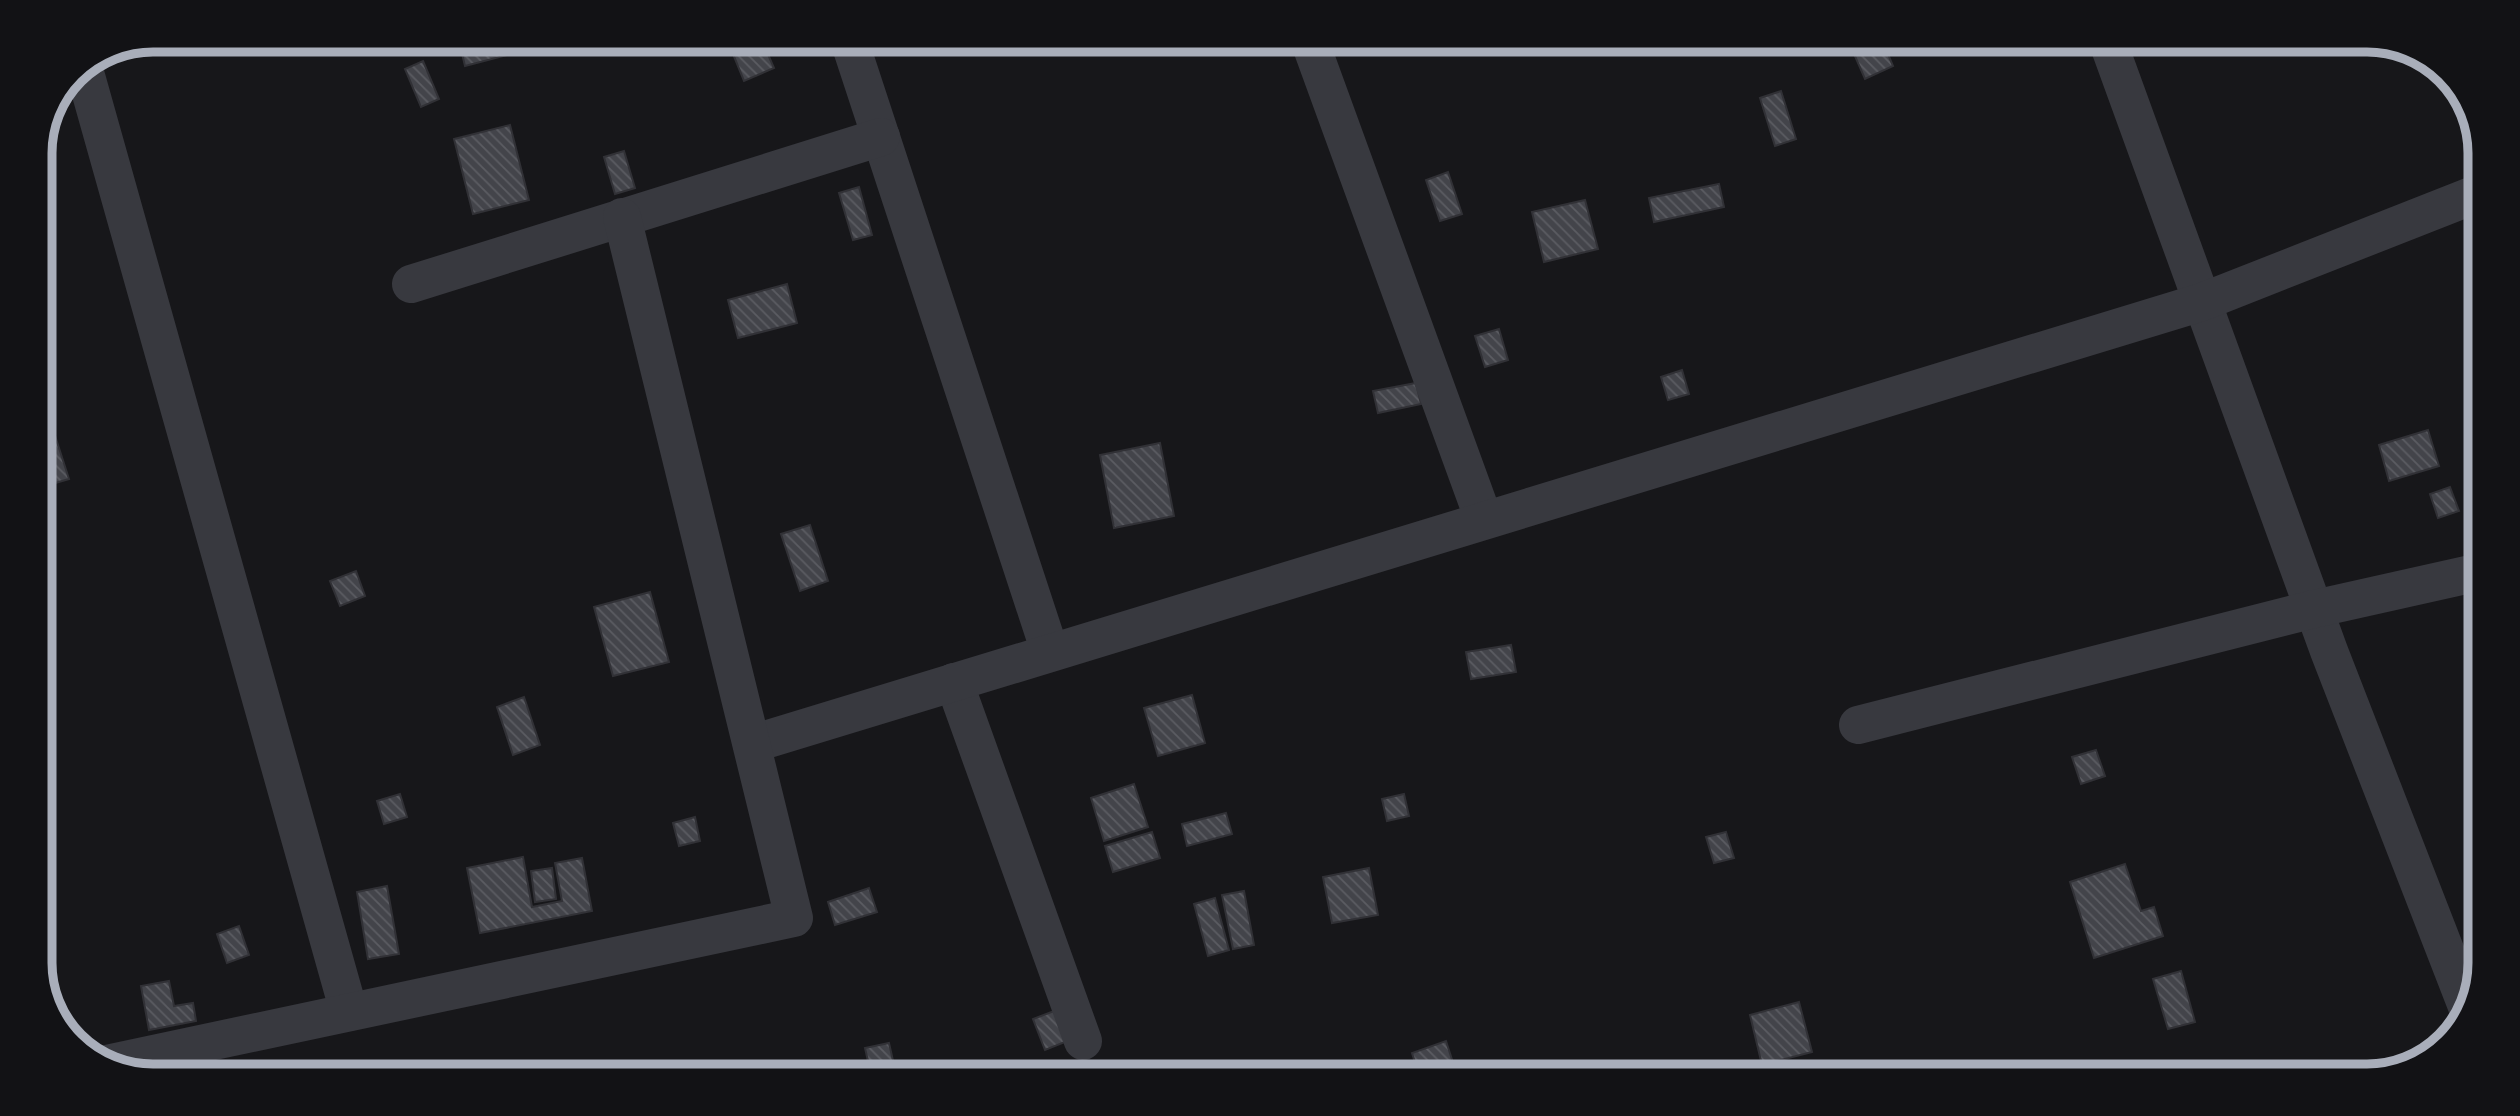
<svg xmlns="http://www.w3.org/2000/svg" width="2520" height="1116" font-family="'Space Grotesk',sans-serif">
<defs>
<pattern id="building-back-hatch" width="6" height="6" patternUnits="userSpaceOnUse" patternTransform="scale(1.75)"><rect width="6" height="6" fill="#43444a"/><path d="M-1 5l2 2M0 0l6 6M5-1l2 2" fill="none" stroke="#5b5c62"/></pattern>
</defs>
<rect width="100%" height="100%" fill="#17171a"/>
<!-- building -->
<g fill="url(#building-back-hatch)" stroke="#313136" stroke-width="2">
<polygon points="459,41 533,42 534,48 465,66"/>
<polygon points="746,43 763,43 774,68 744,81 731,49"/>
<polygon points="1851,47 1885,47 1893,66 1865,79"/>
<polygon points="423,61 439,99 421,107 405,69"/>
<polygon points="1781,91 1796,139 1775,146 1760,98"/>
<polygon points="510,125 529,200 473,214 454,139"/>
<polygon points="624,151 635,188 615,194 604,157"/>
<polygon points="1448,172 1462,214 1440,221 1426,180"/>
<polygon points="1719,184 1724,207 1654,222 1649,198"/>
<polygon points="859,187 872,235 853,240 839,193"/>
<polygon points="1585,200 1598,249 1544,262 1532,212"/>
<polygon points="787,284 797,323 738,338 728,300"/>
<polygon points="1499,329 1508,360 1485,367 1475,336"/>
<polygon points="1682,370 1689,394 1668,400 1661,377"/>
<polygon points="1416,383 1421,404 1378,413 1373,391"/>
<polygon points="48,414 69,479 45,486 40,474 40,416"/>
<polygon points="2428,430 2439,466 2389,481 2379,445"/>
<polygon points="1160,443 1174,516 1114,528 1100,455"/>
<polygon points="2450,487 2459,511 2438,518 2430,494"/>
<polygon points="810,525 828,581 800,591 781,534"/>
<polygon points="356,571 365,596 340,606 330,581"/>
<polygon points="650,592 669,662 613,676 594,607"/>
<polygon points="1511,645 1516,672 1471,679 1466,652"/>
<polygon points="1192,695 1205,743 1158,756 1144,708"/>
<polygon points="524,697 540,745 513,755 497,707"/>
<polygon points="2096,750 2105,776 2081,784 2072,757"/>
<polygon points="1134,784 1148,827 1104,841 1091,798"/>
<polygon points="400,794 407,817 384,824 377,801"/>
<polygon points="1404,794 1409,816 1387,821 1382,799"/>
<polygon points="1226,813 1232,834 1187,846 1182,824"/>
<polygon points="695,817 700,841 679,846 673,823"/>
<polygon points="1152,832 1160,858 1113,872 1105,846"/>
<polygon points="1726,832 1734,858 1714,863 1706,837"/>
<polygon points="523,857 532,907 562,901 555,863 582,858 592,911 480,933 467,868"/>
<polygon points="2125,864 2141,911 2154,907 2163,936 2094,958 2070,882"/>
<polygon points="552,868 556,899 535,902 531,871"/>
<polygon points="1369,868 1378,915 1332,923 1323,877"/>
<polygon points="387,886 399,954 368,959 357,892"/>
<polygon points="869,888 877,912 835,925 828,902"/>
<polygon points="1244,891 1254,945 1233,949 1222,895"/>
<polygon points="1215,898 1229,950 1208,956 1194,904"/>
<polygon points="239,926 249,955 227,963 217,934"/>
<polygon points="2181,971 2195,1022 2168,1029 2153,979"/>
<polygon points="169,981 174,1006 193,1003 196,1021 149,1030 141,986"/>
<polygon points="1799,1002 1812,1052 1762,1065 1750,1015"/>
<polygon points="1054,1011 1065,1042 1045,1050 1033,1019"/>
<polygon points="1446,1041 1456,1072 1418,1072 1412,1053"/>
<polygon points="889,1043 894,1065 870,1070 865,1048"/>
</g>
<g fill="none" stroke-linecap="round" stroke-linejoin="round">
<!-- minor -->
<g stroke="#38393f" stroke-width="38">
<polyline points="850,43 1050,652"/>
<polyline points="1311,45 1484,520"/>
<polyline points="2110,48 2329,651 2468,1009"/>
<polyline points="84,69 349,1012"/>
<polyline points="411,284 881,137"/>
<polyline points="954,682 1083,1041"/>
<polyline points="1858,725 2314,609 2475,573"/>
<polyline points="752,744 2202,302 2479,193"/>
<polyline points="106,1064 794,918 622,217"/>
</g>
</g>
<!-- crop -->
<path d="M0 0H2520V1116H0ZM153 52H2367A101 101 0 0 1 2468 153V963A101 101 0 0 1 2367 1064H153A101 101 0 0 1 52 963V153A101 101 0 0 1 153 52Z" fill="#121215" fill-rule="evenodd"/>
<path fill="none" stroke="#a9aeba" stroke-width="9" d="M153 52H2367A101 101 0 0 1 2468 153V963A101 101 0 0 1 2367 1064H153A101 101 0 0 1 52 963V153A101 101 0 0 1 153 52Z"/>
</svg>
